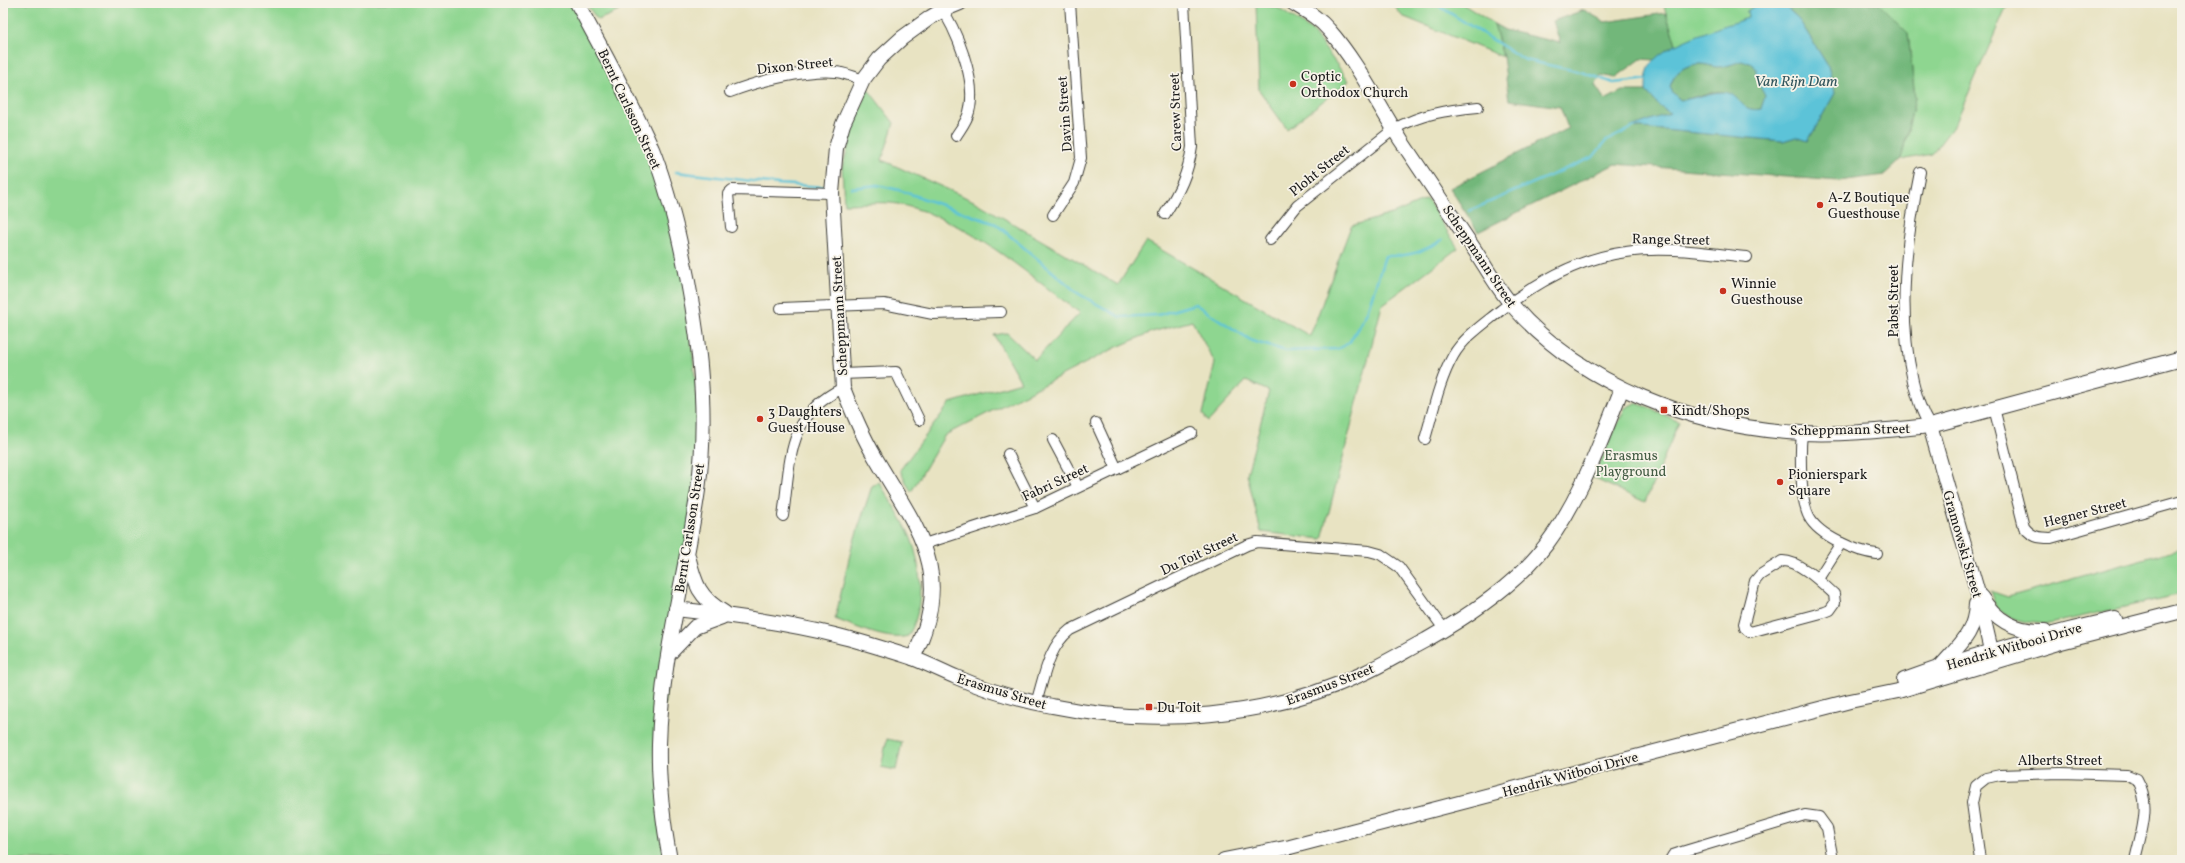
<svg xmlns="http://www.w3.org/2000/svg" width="2185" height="863" font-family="Vollkorn,serif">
<rect width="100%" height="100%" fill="#f7f3e8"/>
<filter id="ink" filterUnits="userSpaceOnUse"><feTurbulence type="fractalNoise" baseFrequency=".025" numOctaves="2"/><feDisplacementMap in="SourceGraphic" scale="8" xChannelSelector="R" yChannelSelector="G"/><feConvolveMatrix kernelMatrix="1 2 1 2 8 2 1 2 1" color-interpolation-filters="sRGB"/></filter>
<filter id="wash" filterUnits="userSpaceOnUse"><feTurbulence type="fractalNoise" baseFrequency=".012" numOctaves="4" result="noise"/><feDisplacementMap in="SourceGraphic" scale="16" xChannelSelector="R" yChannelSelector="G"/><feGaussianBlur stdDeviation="0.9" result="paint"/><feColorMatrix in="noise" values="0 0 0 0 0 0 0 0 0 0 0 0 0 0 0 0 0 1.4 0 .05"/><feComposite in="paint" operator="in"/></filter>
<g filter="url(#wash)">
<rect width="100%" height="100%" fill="#e8e3c2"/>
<!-- green -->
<g fill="#8ed690" stroke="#557956">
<polygon points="3,3 577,3 652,151 684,263 701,440 659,743 670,860 3,860"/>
<polygon points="585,3 615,3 619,11 598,20"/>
<polygon points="1256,3 1278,8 1312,31 1349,81 1287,129 1259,90"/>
<polygon points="1392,3 1461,3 1494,24 1503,57 1402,16"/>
<polygon points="1663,3 1759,3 1747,11 1748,18 1676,45"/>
<polygon points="1878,3 2008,3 1955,124 1932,154 1901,160 1915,98 1908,33"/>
<path d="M 867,88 L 894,123 L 882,160 L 976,202 L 1118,285 L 1146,241 L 1310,336 L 1351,226 L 1395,213 L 1427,199 L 1458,248 L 1382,305 L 1322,539 L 1261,532 L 1247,474 L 1269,391 L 1246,381 L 1208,422 L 1203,414 L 1215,363 L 1192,321 L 1152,332 L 1115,348 L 945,435 L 911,492 L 900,470 L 950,403 L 1021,382 L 994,335 L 1007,333 L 1035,360 L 1080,313 C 1024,272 968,219 898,204 C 882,201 861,204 844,204 L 842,167 Z"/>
<polygon points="1635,403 1648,407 1679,422 1645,502 1593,478 1625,408"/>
<path d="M 879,482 C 889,499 908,527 913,544 C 922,571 924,612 908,636 C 888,642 855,626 835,619 L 851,550 L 872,486 Z"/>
<path d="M 2182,548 L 2182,594 L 2049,624 C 2032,623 2012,622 1998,609 C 1994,605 1992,596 1990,591 L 2008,597 Z"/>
<polygon points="887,739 902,742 896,770 881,767"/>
</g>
<!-- forest -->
<g fill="#72b77a" stroke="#476a4b">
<polygon points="1781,3 1878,3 1908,33 1915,98 1901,160 1885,175 1839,181 1615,164 1478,232 1450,188 1568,128 1560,107 1509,100 1503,57 1494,24 1505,30 1560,43 1553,21 1584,10 1605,22 1666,13 1676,45 1654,60 1641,59 1615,78 1601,75 1595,85 1605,100 1622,91 1646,91 1660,107 1670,113 1632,127 1783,141 1796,137 1808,141 1835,93 1828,66 1798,18"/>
<path d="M 1741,61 L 1750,63 L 1757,68 L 1756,79 L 1765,95 L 1761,109 C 1740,113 1741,95 1723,92 C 1711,90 1693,99 1680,100 L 1673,93 L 1670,87 C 1674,73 1685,64 1700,64 C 1706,64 1711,66 1716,67 C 1725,67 1733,64 1741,61 Z"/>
</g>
<!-- water -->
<path fill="#5bc3d8" stroke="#3c707a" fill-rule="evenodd" d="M 1759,3 L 1781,3 L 1798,18 L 1828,66 L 1835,93 L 1808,141 L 1796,137 L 1783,141 L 1631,127 L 1670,113 L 1660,107 L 1646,91 C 1646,80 1646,68 1655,59 C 1673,41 1723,26 1748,18 L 1747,11 ZM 1741,61 L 1750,63 L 1756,68 L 1756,79 L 1765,96 L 1761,109 C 1739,113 1741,93 1723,92 C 1709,92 1695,99 1680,100 L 1673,93 L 1670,87 C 1673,73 1685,64 1700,64 C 1706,64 1711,66 1716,67 C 1725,67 1733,64 1741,61 Z"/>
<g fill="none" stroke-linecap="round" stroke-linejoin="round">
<!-- stream -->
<g stroke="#5bc3d8" stroke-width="2.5">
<polyline points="1434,3 1525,60 1581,72 1614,83 1649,79"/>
<polyline points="676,172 778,184 826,187"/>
<path d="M 852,188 L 877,185 L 899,190 L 996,224 L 1079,294 L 1120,317 L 1158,315 L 1195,304 L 1252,341 L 1286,351 L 1337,349 L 1349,343 L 1367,312 L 1385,256 C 1410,256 1421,253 1442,240"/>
<polyline points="1469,211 1593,157 1606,141 1634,127"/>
</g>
</g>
</g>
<g filter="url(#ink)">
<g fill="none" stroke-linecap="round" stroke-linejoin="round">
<!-- street casing -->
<g stroke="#3b3a35" stroke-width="12">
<g id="street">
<path d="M 938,3 C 956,28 978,81 969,112 C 967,121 961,128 956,136"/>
<path d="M 730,92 C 758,81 807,69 836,72 C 845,73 855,77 863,80"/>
<path d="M 1920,172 C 1906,240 1897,312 1913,381 C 1917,397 1921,412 1930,426"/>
<path d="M 1165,214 C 1180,190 1188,174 1192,147 L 1184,3"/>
<polyline points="1053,215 1074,183 1081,158 1070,3"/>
<polyline points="731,227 728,194 732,190 832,193"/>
<path d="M 1270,240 L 1297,206 L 1394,129 C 1421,114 1447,110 1478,107"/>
<polyline points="781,308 884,304 933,314 1001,312"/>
<polyline points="841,374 896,372 919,420"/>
<path d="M 1994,408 L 2024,527 C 2032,537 2038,538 2051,538 L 2182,501"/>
<polyline points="1096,423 1117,469"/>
<path d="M 1802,433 C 1800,452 1800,500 1809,517 C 1819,536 1857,552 1877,554"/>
<path d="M 1425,439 C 1433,412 1439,381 1453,356 C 1464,337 1484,324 1501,310 C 1537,282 1580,258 1626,252 C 1665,246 1707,253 1747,257"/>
<polyline points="1053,440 1078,487"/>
<polyline points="1008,454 1035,508"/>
<path d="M 783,516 C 791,461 786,415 843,388"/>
<polyline points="924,544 1035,508 1192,433"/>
<path d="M 1782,561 C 1799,560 1823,584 1834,594 L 1835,603 L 1830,610 L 1825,612 L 1750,632 L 1745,628 L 1744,624 L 1755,581 L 1760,575 Z"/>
<polyline points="1818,579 1841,543"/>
<path d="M 1036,703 C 1044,678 1048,647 1070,630 L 1247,545 L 1257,542 L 1369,551 L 1380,554 L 1399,567 L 1444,629"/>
<polyline points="1670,860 1673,855 1685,851 1805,815 1819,817 1827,828 1833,860"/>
<path d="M 1980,860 L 1972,803 L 1976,786 L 1986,778 L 2000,775 L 2061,773 L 2127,775 L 2137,779 C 2152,804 2141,833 2135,860"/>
</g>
</g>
<!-- secondary casing -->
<g stroke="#3b3a35" stroke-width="16">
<g id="secondary">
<path d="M 577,3 C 603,51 630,99 652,149 C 663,176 671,206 678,234 C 697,317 710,406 698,490 C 686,575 661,659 659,745 C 658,784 663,822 670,860"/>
<path d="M 1293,3 C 1306,11 1319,18 1329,30 C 1358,63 1378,105 1402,142 C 1426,178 1450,213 1474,249 C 1486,267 1497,288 1512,305 C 1583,387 1694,427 1801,433 C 1844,435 1888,430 1930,426 L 2182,358"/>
<polyline points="1930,426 1977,590 1993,659"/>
<path d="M 688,556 C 695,584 699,598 725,613"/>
<path d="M 1981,597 C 1996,621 2016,632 2045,631"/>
<path d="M 676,609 C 729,615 783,622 835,635 C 860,641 885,649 910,657 C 926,663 940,670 956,677 C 986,690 1019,700 1052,706 C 1154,727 1267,718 1362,674 C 1384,664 1405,651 1426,640 C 1465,618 1507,591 1537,556 C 1576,511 1600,444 1622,388"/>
<polyline points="669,654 695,627 722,617"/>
<path d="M 913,658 C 956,571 918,531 875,457 C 862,435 852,411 843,388 L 832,193 L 836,148 L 843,124 L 863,80 L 879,59 L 902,38 L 931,17 L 943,10 L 960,3"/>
<path d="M 1941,666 C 1959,645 1975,634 1976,604"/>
<path d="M 1904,680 C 1973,655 2043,635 2115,619"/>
<polyline points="1224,860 1290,847 1850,701 1898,691 2061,642 2182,611"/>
</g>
</g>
<!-- street -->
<use href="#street" stroke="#fff" stroke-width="10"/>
<!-- secondary -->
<use href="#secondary" stroke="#fff" stroke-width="14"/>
</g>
</g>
<!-- markers -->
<g fill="#c8321e" stroke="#f7f3e8" stroke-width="1.5">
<circle cx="1293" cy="84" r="4"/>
<circle cx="1820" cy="205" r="4"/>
<circle cx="1723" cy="291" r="4"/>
<rect x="1660" y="406" width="8" height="8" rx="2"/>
<circle cx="760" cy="419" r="4"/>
<circle cx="1780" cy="482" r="4"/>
<rect x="1145" y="703" width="8" height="8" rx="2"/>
</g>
<g text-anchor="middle" stroke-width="3.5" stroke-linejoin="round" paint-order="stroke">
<!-- street labels -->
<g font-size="14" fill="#1c1c1c" stroke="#f7f3e8">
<text transform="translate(795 65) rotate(-6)" y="5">Dixon Street</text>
<text transform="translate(630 109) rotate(65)" y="5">Bernt Carlsson Street</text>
<text transform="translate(1175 112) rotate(-92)" y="5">Carew Street</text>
<text transform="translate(1064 114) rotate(-94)" y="5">Davin Street</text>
<text transform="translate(1319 170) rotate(-39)" y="5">Ploht Street</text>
<text transform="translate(1671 239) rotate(1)" y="5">Range Street</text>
<text transform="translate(1480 256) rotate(56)" y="5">Scheppmann Street</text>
<text transform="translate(1893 301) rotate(-90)" y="5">Pabst Street</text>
<text transform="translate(839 316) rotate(-93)" y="5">Scheppmann Street</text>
<text transform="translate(1850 429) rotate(-1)" y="5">Scheppmann Street</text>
<text transform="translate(1055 482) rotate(-25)" y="5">Fabri Street</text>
<text transform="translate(2085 512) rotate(-14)" y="5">Hegner Street</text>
<text transform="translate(689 528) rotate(-81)" y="5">Bernt Carlsson Street</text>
<text transform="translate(1963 544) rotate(74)" y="5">Gramowski Street</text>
<text transform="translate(1199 553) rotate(-25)" y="5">Du Toit Street</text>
<text transform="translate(2014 646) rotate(-16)" y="5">Hendrik Witbooi Drive</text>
<text transform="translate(1330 684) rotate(-21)" y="5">Erasmus Street</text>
<text transform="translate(1002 691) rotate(17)" y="5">Erasmus Street</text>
<text x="2060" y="765">Alberts Street</text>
<text transform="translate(1570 774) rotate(-15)" y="5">Hendrik Witbooi Drive</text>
</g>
<!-- poi labels -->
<g font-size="14" fill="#1c1c1c" stroke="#f7f3e8" text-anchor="start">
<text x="1301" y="81">Coptic<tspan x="1301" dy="16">Orthodox Church</tspan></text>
<text x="1828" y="202">A-Z Boutique<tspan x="1828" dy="16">Guesthouse</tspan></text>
<text x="1731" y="288">Winnie<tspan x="1731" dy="16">Guesthouse</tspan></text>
<text x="1672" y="415">Kindt/Shops</text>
<text x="768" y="416">3 Daughters<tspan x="768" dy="16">Guest House</tspan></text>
<text x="1788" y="479">Pionierspark<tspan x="1788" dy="16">Square</tspan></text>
<text x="1157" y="712">Du Toit</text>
</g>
<!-- park labels -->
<g font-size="14" fill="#445d45" stroke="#f7f3e8">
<text x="1631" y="460">Erasmus<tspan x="1631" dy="16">Playground</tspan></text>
</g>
<!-- water labels -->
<g font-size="15" font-style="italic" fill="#32565e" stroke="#f7f3e8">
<text x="1796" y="86">Van Rijn Dam</text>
</g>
</g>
<!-- margin -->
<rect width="2185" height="863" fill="none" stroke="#f7f3e8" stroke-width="16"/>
</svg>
